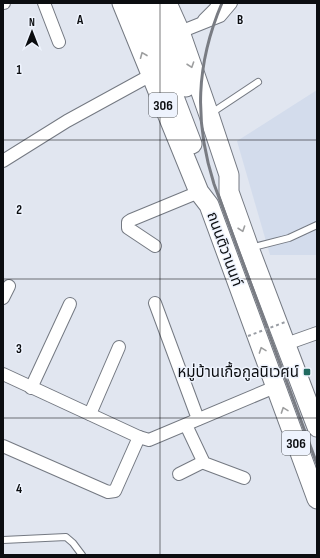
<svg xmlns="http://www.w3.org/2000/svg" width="320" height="558" font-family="'Sofia Sans Condensed','Noto Sans Thai',sans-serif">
<rect width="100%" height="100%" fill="#e1e6f0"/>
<!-- built -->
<polygon fill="#d3dcec" points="317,90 317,255 270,255 237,141"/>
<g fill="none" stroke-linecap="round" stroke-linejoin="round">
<!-- service casing -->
<g stroke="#747982" stroke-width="8">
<g id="service">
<polyline points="210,114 258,82"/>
<polyline points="250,248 289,238 317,225"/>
<polyline points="3,540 66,537 73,543 82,555"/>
</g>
</g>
<!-- minor casing -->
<g stroke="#747982" stroke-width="14">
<g id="minor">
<polyline points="3,3 4,3"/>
<polyline points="44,3 59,42"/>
<polyline points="204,20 215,9 219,3"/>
<polyline points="180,32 220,16 231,3"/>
<polyline points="3,161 67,121 151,75"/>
<polyline points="155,246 128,228 128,222 131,220 199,192"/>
<polyline points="3,298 9,286"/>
<polyline points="155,303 198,419"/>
<polyline points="286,344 317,333"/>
<polyline points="3,374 139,437 149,440 275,387"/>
<polyline points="31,388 70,304"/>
<polyline points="90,414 119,347"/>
<polyline points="186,425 204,463 244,478"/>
<polyline points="3,446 108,492 115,491 139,437"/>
<polyline points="179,474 203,462"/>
</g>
</g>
<!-- primary casing -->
<g stroke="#747982" stroke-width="21">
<g id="primary">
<polyline points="122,3 199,192 209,205 317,499"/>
<polyline points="138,3 192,144"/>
<polyline points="153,3 186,87"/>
<polyline points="167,3 180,32 209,115 229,175 229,192 249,248 317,427"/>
</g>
</g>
<!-- service -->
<use href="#service" stroke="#fff" stroke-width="6"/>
<!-- minor -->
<use href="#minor" stroke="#fff" stroke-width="12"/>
<!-- primary -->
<use href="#primary" stroke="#fff" stroke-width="19"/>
<!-- rail -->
<path stroke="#797c83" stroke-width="3" d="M 222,3 C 196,64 194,121 214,184 L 317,464"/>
<!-- path-bridge -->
<polyline stroke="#999da4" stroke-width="2" stroke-dasharray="3 3" stroke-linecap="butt" points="248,336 288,321"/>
</g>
<!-- one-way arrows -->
<defs><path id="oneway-chevron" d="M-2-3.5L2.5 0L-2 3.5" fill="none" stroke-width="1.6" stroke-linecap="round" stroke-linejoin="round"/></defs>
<g stroke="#9d9e9f">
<use href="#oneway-chevron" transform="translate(143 55) rotate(-112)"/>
<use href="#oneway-chevron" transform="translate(191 65) rotate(71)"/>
<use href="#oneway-chevron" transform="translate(242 229) rotate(71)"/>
<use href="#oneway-chevron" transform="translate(262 350) rotate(-110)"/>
<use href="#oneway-chevron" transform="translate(284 410) rotate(-110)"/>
</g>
<!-- grid -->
<path fill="none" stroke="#0b0d10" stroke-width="1" stroke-opacity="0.55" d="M 160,3 L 160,555M 3,140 L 317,140M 3,279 L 317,279M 3,418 L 317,418"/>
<!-- markers -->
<rect fill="#20695f" stroke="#eef3fd" stroke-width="1.5" x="303" y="368" width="8" height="8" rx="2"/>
<g text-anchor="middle" stroke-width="3" stroke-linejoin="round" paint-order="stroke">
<!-- shield labels -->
<g fill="#eef3fd" stroke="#4f5257" stroke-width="1">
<rect x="149" y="93" width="28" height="24" rx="3"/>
<rect x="282" y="431" width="28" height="24" rx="3"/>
</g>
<g font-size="14" font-weight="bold" fill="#0b0d10">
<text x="163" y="110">306</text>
<text x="296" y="448">306</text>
</g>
<!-- street labels -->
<g font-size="15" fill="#0b0d10" stroke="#eef3fd">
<text transform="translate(225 249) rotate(70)" y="5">ถนนติวานนท์</text>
</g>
<!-- poi labels -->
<g font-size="15" fill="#0b0d10" stroke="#eef3fd" text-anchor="end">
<text x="299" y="377">หมู่บ้านเกื้อกูลนิเวศน์</text>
</g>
</g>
<g font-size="13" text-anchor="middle" font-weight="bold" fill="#0b0d10" stroke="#eef3fd" stroke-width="3" stroke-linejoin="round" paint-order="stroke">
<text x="80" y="24">A</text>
<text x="240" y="24">B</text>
<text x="19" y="74">1</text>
<text x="19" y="214">2</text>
<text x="19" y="353">3</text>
<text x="19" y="493">4</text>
</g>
<!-- border -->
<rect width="320" height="558" fill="none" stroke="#0b0d10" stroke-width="8"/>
<!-- north arrow -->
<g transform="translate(32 32)" stroke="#eef3fd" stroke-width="3" paint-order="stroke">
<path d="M0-3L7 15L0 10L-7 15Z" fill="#0b0d10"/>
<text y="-6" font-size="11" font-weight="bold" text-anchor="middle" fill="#0b0d10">N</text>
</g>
</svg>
